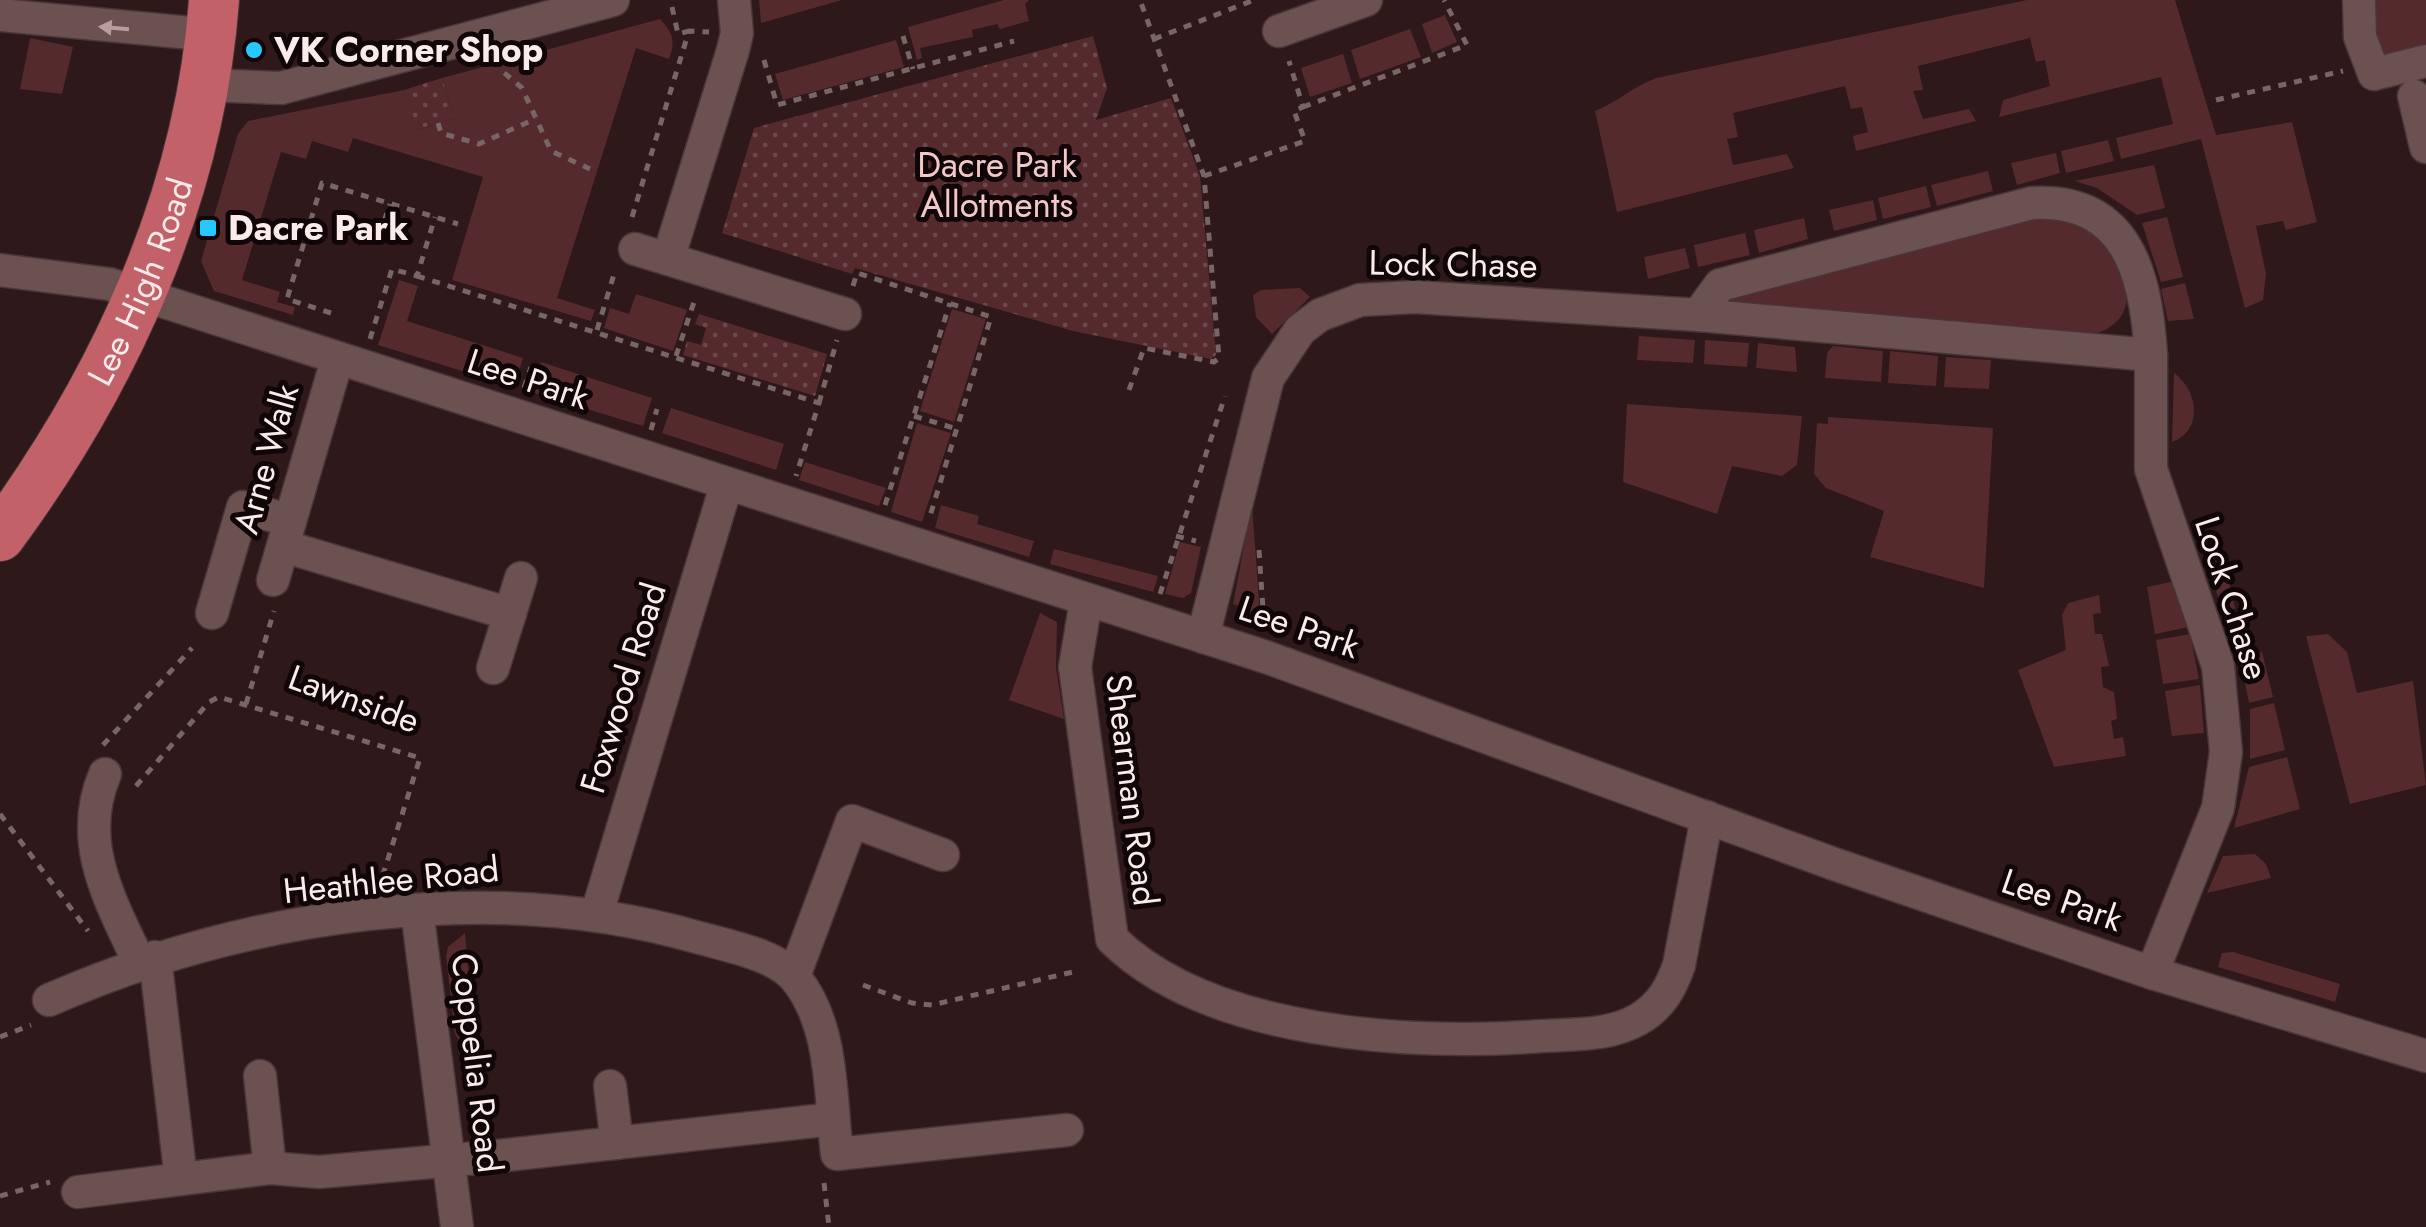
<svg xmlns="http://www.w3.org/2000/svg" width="2426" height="1227" font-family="Jost,sans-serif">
<defs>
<pattern id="park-dots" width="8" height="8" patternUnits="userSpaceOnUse" patternTransform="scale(2.5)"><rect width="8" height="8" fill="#542a2d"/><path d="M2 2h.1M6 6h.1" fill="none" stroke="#6e494c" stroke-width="1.8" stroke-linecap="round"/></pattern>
</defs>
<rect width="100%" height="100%" fill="#2e1819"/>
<!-- grass -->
<g fill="#542a2d">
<polygon points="759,0 842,0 761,23"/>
<polygon points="1004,0 1029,0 1025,4 1029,21 1000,29 997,24 972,30 973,37 920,48 922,58 917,60 908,27"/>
<path d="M 2027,0 L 2175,0 L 2216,135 L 2292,122 L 2317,222 L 2286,230 L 2283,221 L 2256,226 L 2266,274 L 2263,300 L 2245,308 L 2201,139 L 2121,159 L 2116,138 L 2173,124 L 2161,77 L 1999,117 L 2003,100 L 2050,86 L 2045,60 L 2036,62 L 2030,38 L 1918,66 L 1923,90 L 1913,91 L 1923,119 L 1969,109 L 1976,121 L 1856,151 L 1853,136 L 1868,132 L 1862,107 L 1851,109 L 1845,86 L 1733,113 L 1738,137 L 1727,139 L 1733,165 L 1787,154 L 1794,168 L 1617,212 L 1595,111 C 1618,102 1632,87 1656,78 Z"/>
<polygon points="2370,0 2426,0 2426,49 2391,58 2379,54"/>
<polygon points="1445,15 1457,42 1432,53 1422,24"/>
<path d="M 660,19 C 673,33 676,41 669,59 L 636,48 L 557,298 L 595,310 L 591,321 L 452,280 L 483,177 L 353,138 L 348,152 L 312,141 L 306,159 L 281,152 L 242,280 L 280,292 L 277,302 L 295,307 L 293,315 L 214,291 L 201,261 L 238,134 L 248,121 L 404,90 L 417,130 L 454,118 L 442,78 Z"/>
<polygon points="1410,29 1421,57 1360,79 1351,50"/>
<polygon points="30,38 73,47 62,94 20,89"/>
<polygon points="896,40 904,67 783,100 775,74"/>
<polygon points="1343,54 1352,83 1310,97 1301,68"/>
<polygon points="2108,140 2114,161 2066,173 2061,151"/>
<polygon points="2056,153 2060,173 2017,185 2011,163"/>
<polygon points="2154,165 2165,208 2137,215 2097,188 2075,181"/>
<polygon points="1988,171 1993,191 1937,206 1931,185"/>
<polygon points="1926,186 1931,207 1883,219 1878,198"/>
<polygon points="1873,200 1877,220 1834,231 1829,210"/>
<path d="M 2023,217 C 2038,218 2057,215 2071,219 C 2117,230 2159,316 2094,334 L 1727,308 L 1723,294 Z"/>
<polygon points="2167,217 2183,277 2161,282 2142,223"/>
<polygon points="1804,218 1808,239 1759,253 1754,230"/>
<polygon points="1745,233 1750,255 1698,267 1694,245"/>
<polygon points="1685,248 1690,268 1648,279 1644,257"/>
<polygon points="399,280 418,286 407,321 523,358 514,387 378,345"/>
<polygon points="2185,283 2194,319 2168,321 2161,289"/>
<polygon points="1300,288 1310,297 1272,334 1256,317 1253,295 1261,290"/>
<polygon points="636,294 687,310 673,351 604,328 610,308 629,314"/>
<polygon points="952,309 986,319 954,422 920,411"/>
<polygon points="1639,336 1695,340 1693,363 1637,360"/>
<polygon points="1705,340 1749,343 1747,367 1704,364"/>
<polygon points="1758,343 1795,347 1797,372 1756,368"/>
<polygon points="1833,346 1883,351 1881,382 1825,378 1827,353"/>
<polygon points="1890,351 1938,356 1936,386 1888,383"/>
<polygon points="1946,357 1991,360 1989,389 1944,387"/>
<polygon points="541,362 652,398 643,426 531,392"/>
<path d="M 2174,373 C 2199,391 2203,431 2172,442 Z"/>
<polygon points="1627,404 1802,416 1797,465 1782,476 1732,466 1717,514 1623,482"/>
<polygon points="671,408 784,444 776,470 662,433"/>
<polygon points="1828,417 1993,428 1984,588 1870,557 1884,511 1826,488 1814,474 1817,423 1828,424"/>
<polygon points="917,423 951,433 922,522 891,512"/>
<polygon points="805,462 886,488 879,506 799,480"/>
<polygon points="1252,504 1260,614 1233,604"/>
<polygon points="941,505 979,516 977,524 1034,541 1029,557 935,528"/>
<polygon points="1180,542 1201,547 1191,593 1183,598 1165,594"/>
<polygon points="1054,549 1158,576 1153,592 1050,564"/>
<polygon points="2217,551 2224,560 2235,608 2226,618 2203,555"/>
<polygon points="2170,582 2176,585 2189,627 2155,634 2147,587"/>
<polygon points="2099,595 2101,613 2093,614 2095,634 2102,634 2109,666 2101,667 2103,687 2114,692 2117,719 2111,721 2114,739 2123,737 2126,756 2054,767 2018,670 2066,650 2062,615 2068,603"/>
<polygon points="1040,613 1057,622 1056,668 1064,719 1009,700"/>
<polygon points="2190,634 2199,679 2163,684 2156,640"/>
<polygon points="2328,634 2347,652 2357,693 2413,681 2426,785 2350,804 2306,636"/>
<polygon points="2262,652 2273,697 2249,703 2240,657"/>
<polygon points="2200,685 2204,733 2172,736 2165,691"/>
<polygon points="2274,703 2285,750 2250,759 2250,709"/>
<polygon points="2287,757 2300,809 2234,828 2249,767"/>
<polygon points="2255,854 2266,864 2271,878 2207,893 2223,856"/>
<polygon points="465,933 475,1042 461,1044 455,1034 446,956 448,947"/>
<polygon points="2233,952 2340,984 2335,1002 2218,967 2222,953"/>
</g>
<!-- park -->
<g fill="url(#park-dots)">
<polygon points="1093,36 1107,88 1096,120 1171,98 1200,176 1216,355 1211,359 1073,331 855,268 852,274 722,233 754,128"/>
<polygon points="442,78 454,118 416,130 404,90"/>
<polygon points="699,314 827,354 815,396 683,355 687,341 701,345 706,328 695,324"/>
</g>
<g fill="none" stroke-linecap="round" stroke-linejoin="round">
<!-- minor casing -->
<g stroke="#483638" stroke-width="35">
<g id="minor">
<polyline points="734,0 737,33 733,50 668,259 845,314"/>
<polyline points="2359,0 2360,37 2374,74 2426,61"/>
<polyline points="0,15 212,35"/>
<polyline points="1279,31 1366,0"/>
<polyline points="205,85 281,88 613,0"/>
<polyline points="2414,96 2426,147"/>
<polyline points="635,249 668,259"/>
<polyline points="0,270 109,284 1266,657 1837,865 2152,973 2426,1056"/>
<path d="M 1698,315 L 1720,285 L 2032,203 C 2128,198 2146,275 2151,355"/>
<polyline points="283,546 510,614"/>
<polyline points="273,580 337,360"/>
<path d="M 1086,601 L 1075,667 L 1112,939 C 1209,1035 1413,1046 1542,1036 C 1575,1034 1610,1036 1639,1019 C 1661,1006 1671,988 1679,965 L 1707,817"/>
<polyline points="212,613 243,507 290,521"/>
<polyline points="1203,637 1268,378 1300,330 1320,315 1360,300 1415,297 1698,315 2151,355 2151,469 2218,666 2226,752 2218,808 2152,973"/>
<polyline points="493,668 521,578"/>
<path d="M 105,774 C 76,842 110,900 139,962"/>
<polyline points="417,910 457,1227"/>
<polyline points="597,913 726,486"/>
<polyline points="155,957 181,1179"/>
<polyline points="794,976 852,821 943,855"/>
<path d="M 49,1000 C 246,914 491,877 700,938 C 729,946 777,955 796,979 C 834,1026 830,1097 837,1154 L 1067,1130"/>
<polyline points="260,1076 270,1168"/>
<polyline points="610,1086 617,1143"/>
<polyline points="78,1192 270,1168 319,1172 488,1157 833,1119"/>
</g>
</g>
<!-- highway casing -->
<g stroke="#483638" stroke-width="52">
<g id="highway">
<path id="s1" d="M 0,536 C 115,380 200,195 214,0"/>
</g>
</g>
<!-- path -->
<g stroke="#786565" stroke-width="5" stroke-dasharray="8 8" stroke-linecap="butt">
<polyline points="672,7 678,34 689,31"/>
<polyline points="903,36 913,69"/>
<polyline points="1154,39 1254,0"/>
<polyline points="497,59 501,70 522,88 551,151 590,169"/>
<polyline points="764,60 777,105 1014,41"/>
<polyline points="2216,100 2343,71"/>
<polyline points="1303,107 1467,45 1444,0"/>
<polyline points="438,123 441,133 479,144 535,119"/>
<polyline points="1204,176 1305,141 1294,111 1303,107 1289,61"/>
<polyline points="632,217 689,31 709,32"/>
<polyline points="379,236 390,204"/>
<polyline points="417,276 819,403 796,476"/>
<polyline points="853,286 857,273 991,317 930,516"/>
<polyline points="331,313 287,299 322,183 458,224"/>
<polyline points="597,330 615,271"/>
<polyline points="370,339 392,269 417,276 435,217"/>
<polyline points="676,356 696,296"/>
<polyline points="524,388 531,367"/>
<polyline points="1129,390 1144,348 1214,362 1219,358 1204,176 1140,0"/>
<polyline points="819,403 837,340"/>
<polyline points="914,416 957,429"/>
<polyline points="651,430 657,409"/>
<polyline points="885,505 950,303"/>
<polyline points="1176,536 1196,541"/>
<polyline points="1259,550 1264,624"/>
<polyline points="1160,594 1225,396"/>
<polyline points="246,704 274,611"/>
<polyline points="103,745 192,648"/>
<polyline points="136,786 209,702 219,697 420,758 380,884"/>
<polyline points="0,814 88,931"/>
<polyline points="863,985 912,1003 932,1005 1077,971"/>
<polyline points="0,1037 31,1025"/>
<polyline points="824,1183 829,1227"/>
<polyline points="0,1196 50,1182"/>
</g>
<!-- minor -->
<use href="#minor" stroke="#6c5151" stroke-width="32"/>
<!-- highway -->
<use href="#highway" stroke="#c26168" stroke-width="50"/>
</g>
<!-- one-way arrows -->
<defs><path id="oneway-solid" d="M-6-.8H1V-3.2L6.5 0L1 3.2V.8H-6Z" transform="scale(2.5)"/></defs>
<use fill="#b49e9e" href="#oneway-solid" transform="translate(114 28) rotate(-175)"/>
<!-- markers -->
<g fill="#27c8ff" stroke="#100607" stroke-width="4">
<circle cx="254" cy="50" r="10"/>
<rect x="198" y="218" width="20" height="20" rx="5"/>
</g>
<g text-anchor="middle" stroke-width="10" stroke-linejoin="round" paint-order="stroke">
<!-- poi labels -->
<g font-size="35" font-weight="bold" fill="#fbebeb" stroke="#100607" text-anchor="start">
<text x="274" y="62">VK Corner Shop</text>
<text x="228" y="240">Dacre Park</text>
</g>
<!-- park labels -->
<g font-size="35" fill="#f2c8c8" stroke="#100607">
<text x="997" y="177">Dacre Park<tspan x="997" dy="40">Allotments</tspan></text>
</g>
<!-- street labels -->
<g font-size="35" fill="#fbebeb" stroke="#100607">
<text transform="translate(1453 264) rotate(1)" y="12">Lock Chase</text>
<text dy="12" stroke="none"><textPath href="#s1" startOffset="292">Lee High Road</textPath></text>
<text transform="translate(528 379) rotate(18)" y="12">Lee Park</text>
<text transform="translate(266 459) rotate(-74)" y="12">Arne Walk</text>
<text transform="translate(2232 598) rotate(72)" y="12">Lock Chase</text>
<text transform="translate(1299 627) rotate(19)" y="12">Lee Park</text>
<text transform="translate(623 688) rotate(-73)" y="12">Foxwood Road</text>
<text transform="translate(354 699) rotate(20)" y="12">Lawnside</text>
<text transform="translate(1132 790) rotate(83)" y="12">Shearman Road</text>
<text transform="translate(391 880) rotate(-6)" y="12">Heathlee Road</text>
<text transform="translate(2062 900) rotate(19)" y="12">Lee Park</text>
<text transform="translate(477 1063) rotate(83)" y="12">Coppelia Road</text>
</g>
</g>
</svg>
